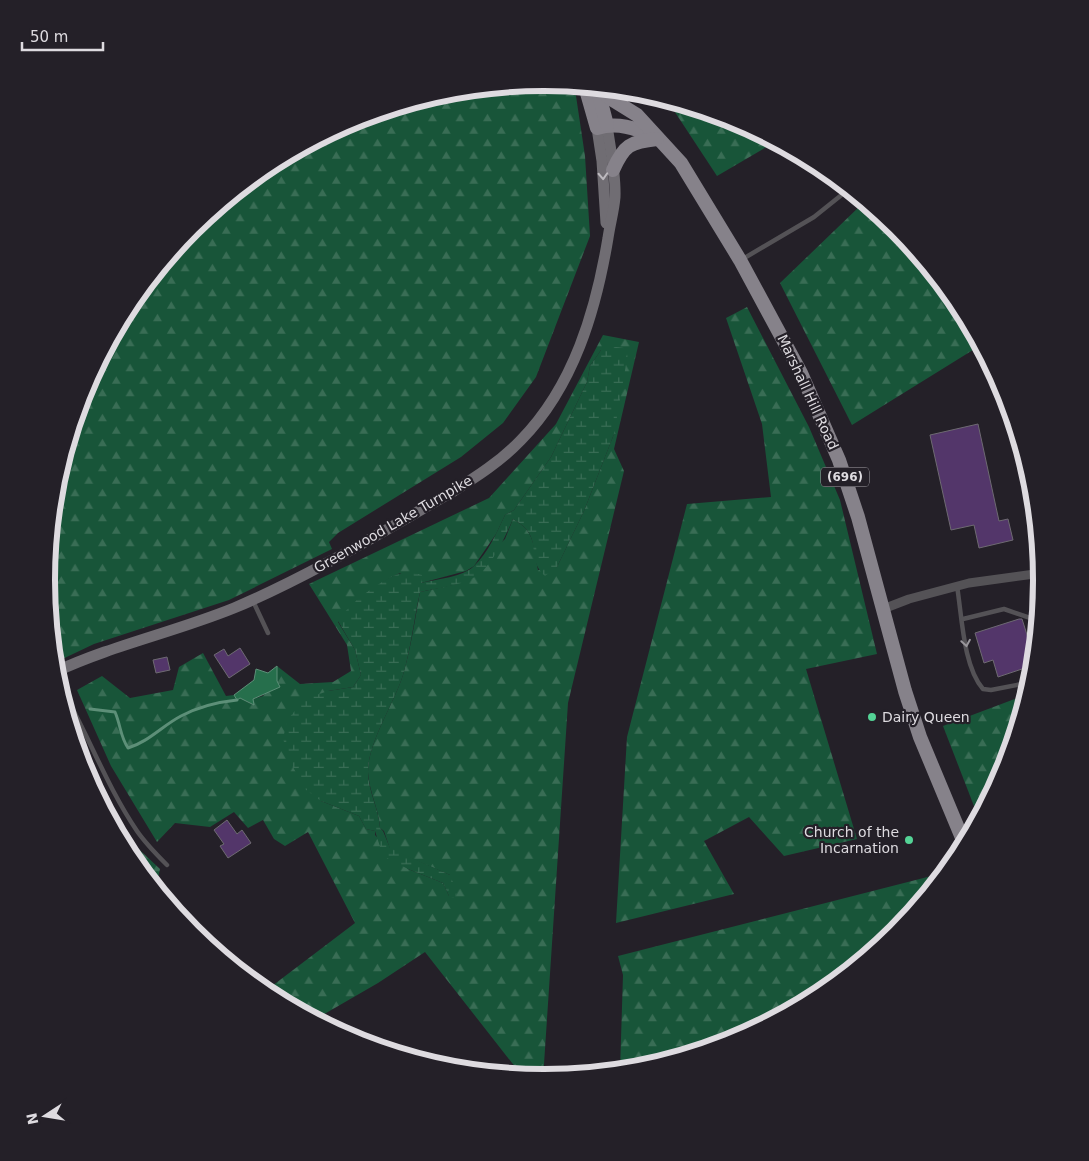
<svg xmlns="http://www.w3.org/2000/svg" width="1089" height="1161" font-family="'DejaVu Sans',sans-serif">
<defs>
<pattern id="forest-firs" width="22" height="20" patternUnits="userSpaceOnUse" patternTransform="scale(1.25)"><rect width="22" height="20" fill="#185539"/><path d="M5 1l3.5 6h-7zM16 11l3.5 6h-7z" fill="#396d55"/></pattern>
<pattern id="wetland-marsh" width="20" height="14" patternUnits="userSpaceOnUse" patternTransform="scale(1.25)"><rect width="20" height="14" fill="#185539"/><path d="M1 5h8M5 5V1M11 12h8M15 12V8" fill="none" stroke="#396d55"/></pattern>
</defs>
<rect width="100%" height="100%" fill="#242028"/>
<!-- forest -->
<g fill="url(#forest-firs)" fill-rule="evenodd">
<polygon points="545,82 571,85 576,96 585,156 590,236 536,377 503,423 461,457 338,533 329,542 332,549 229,600 94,644 54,663 46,580 56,483 84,390 130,303 192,228 268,166 354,120 448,92"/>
<polygon points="667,100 735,120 775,142 717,176"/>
<polygon points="863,200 897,228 959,304 981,345 852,425 780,283 861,205"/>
<polygon points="747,307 809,427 840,500 877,654 806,669 857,839 784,856 749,817 704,841 734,894 616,923 627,737 687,504 771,497 762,424 726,318"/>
<path d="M 603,335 L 639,342 L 614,449 L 624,471 L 568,703 L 543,1079 L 523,1077 L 425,952 L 378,983 L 314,1020 L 284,1003 L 272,986 L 355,923 L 308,832 L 285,846 L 274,839 L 263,820 L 248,828 L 234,812 L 210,827 L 175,823 L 157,842 L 111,766 L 77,690 L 102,676 L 130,698 L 173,690 L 179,667 L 203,653 L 226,696 L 234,695 L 237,700 L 240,698 L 253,705 L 253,699 L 263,696 L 277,681 L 277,666 L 300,684 L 333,682 L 351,671 L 347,645 L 309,584 L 489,498 L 556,424 ZM 601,350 L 614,434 L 584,511 L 557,567 L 538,570 C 533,546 536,532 513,519 L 505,539 L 457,584 L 420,592 C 415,619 411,648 403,675 C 394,704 368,742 368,772 C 369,792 379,809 380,828 L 384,831 L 390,849 L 450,875 L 449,896 L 443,883 L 408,869 L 375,835 L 375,831 L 366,829 L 359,816 L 321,801 L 328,691 L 353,687 L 361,675 L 355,650 L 338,622 C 357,602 375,584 400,573 L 421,583 L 466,571 L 474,566 L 496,534 L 505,515 L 514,510 L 551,457 L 587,382 L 590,366 Z"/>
<polygon points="1028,694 1005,771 979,819 943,726"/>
<path d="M 79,753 L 129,840 L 160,869 L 156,888 C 125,851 93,799 79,753 Z"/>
<polygon points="947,872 897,933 821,995 735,1041 641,1069 620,1071 623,975 618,956"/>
</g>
<!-- wetland -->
<path fill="url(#wetland-marsh)" d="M 616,347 L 624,348 L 628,353 L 614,434 L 584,511 L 557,567 L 545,576 C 524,558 546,537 513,519 C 505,537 495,560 480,573 C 468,585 437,588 420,592 C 414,619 411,648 403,675 C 394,704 368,742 368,772 C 368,791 379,809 380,828 L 383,831 L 390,848 L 450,875 L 457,892 L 456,896 L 453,898 L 449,896 L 443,883 L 408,869 L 383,856 L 375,831 L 366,829 L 359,816 L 321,801 L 305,789 L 288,758 L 283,738 L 288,719 L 305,699 L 328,691 L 353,687 L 361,675 L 355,650 L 338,621 C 347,605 384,577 402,573 C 409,572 415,573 422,575 L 421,583 C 437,579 463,577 474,566 C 488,553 497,532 505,515 L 514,510 L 551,457 L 587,382 L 590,366 L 601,350 Z"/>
<!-- water -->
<polygon fill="#266f4c" stroke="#5d8f78" points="277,666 277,681 280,687 253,699 254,705 240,698 237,700 234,695 254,680 256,669 268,673"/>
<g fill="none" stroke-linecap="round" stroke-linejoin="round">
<!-- stream -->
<path stroke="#5d8f78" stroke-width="3" d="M 90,709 L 115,712 C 121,726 120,736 128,748 C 148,742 162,726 181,716 C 198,707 218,702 237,700"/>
</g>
<!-- building -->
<g fill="#53366a" stroke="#6e6a72">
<polygon points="978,424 999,521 1008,519 1013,540 979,548 974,525 951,530 930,435"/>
<polygon points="1019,619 1022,619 1035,660 1034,665 998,677 993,660 984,663 975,633"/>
<polygon points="240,648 250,664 229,678 214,655 224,649 228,656"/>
<polygon points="167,657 170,670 156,673 153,660"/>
<polygon points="227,820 237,834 242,830 251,843 228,858 220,846 224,844 214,830"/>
</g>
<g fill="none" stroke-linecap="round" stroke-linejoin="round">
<!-- lane -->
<g stroke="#545256" stroke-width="4.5">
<polyline points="741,260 814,217 849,189"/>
<path d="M 957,586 C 962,616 963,666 983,689 L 991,690 L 1032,682"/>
<polyline points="253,601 268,633"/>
<polyline points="963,619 1004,609 1039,621"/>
<path d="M 56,679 C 86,728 105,784 137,831 C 146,844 157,855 167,865"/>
</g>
<!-- street -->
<polyline stroke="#545256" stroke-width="9" points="883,609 909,599 969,583 1042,573"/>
<!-- secondary -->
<g stroke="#706d73" stroke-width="11">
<polyline points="597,128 602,161 606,223"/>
<path d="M 55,672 C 113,645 175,632 234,608 C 310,576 380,533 452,492 C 476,477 501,461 521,440 C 574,386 596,310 608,238 C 610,224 614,210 615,197 C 616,173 610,148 607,125"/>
</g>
<!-- primary -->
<g stroke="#86828a" stroke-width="14">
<path d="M 585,86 L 597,128 C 617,122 635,128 654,136"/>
<polyline points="597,87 607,125"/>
<polyline points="603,88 608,97 637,115 681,163 740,260 801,373 839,460 858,517 905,691 920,737 965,845"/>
<path d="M 613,170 C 624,145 630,142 657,139"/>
</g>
</g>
<!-- one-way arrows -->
<defs><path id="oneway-chevron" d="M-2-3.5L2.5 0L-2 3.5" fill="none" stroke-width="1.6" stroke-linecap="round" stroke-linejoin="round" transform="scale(1.25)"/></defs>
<use stroke="#bdbabf" href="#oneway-chevron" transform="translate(603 176) rotate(87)"/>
<use stroke="#99969b" href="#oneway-chevron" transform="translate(966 643) rotate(81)"/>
<!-- markers -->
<g fill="#54d396" stroke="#242028" stroke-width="2">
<circle cx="872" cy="717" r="5"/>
<circle cx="909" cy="840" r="5"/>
</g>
<g text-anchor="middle" stroke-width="4.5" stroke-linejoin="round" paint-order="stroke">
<!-- shield labels -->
<rect fill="#242028" stroke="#a6a3a9" stroke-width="1" x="821" y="467.5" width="48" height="19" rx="4"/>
<g font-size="12" font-weight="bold" fill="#dedbe0">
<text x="845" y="481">(696)</text>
</g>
<!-- street labels -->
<g font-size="14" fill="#dedbe0" stroke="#242028">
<text transform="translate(808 392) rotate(65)" y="5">Marshall Hill Road</text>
<text transform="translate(393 524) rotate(-30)" y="5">Greenwood Lake Turnpike</text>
</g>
<!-- poi labels -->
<g font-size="14" fill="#dedbe0" stroke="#242028" text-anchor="start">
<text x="882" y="722">Dairy Queen</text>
<text x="899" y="837" text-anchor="end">Church of the<tspan x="899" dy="16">Incarnation</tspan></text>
</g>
</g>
<!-- crop -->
<path d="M0 0H1089V1161H0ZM55 580a489 489 0 1 1 978 0a489 489 0 1 1-978 0Z" fill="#242028" fill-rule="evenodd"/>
<path fill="none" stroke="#dedbe0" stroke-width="6" d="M55 580a489 489 0 1 1 978 0a489 489 0 1 1-978 0Z"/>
<!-- north arrow -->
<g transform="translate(45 1116) rotate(258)" stroke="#242028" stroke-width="4" paint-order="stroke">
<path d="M0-4L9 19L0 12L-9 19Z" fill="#dedbe0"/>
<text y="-8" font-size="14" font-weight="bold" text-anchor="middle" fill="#dedbe0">N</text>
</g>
<!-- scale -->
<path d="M22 42v8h81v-8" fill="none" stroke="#dedbe0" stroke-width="2.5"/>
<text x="30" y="42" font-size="15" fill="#dedbe0" stroke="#242028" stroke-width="4" paint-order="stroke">50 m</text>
</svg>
